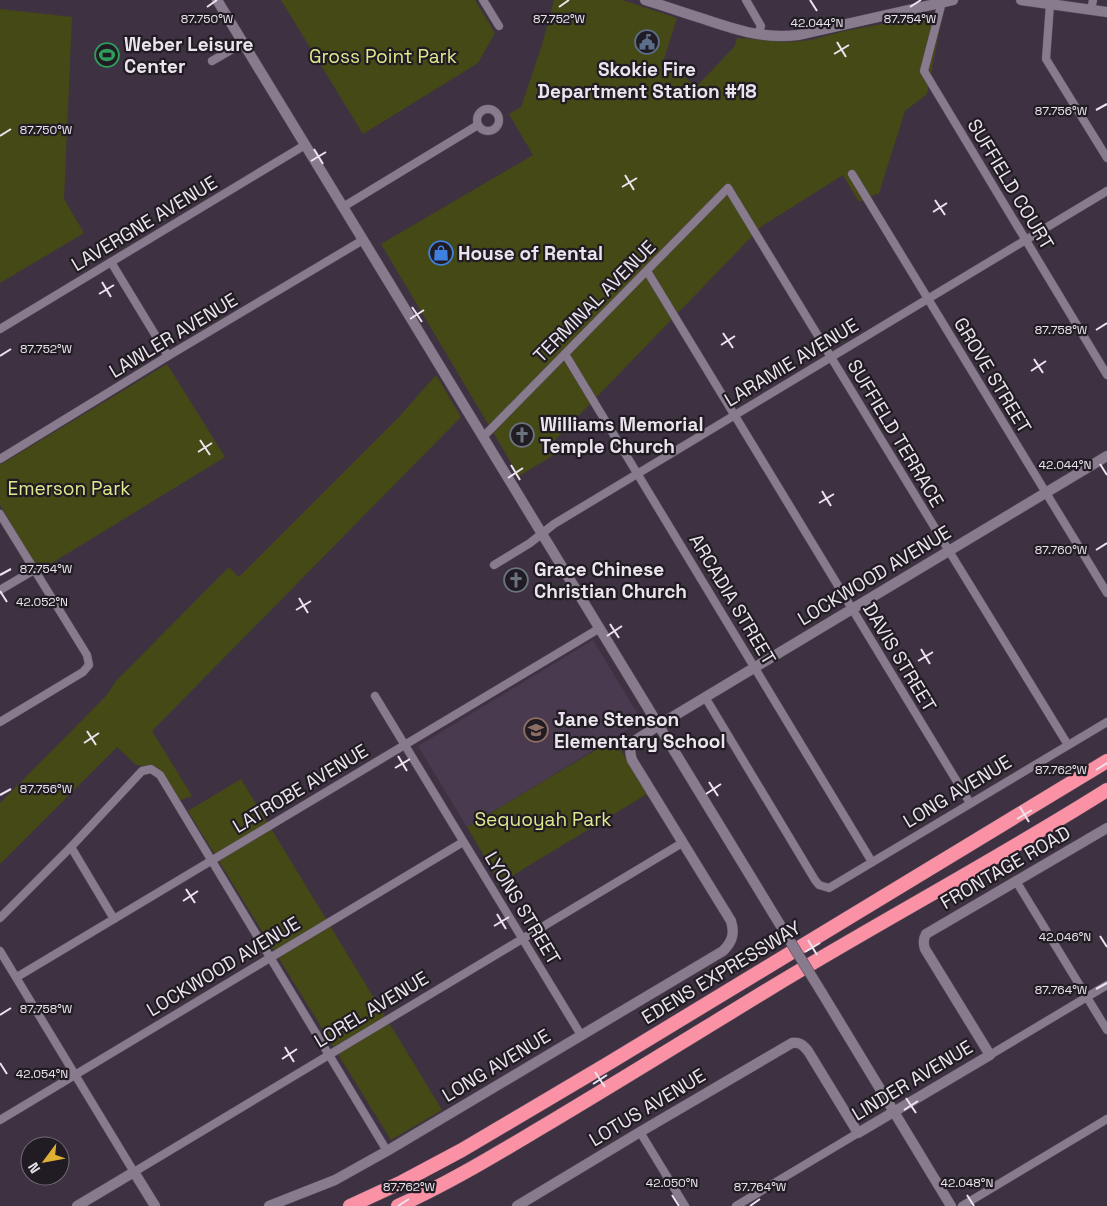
<svg xmlns="http://www.w3.org/2000/svg" width="1107" height="1206" font-family="'Space Grotesk',sans-serif">
<rect width="100%" height="100%" fill="#3e3242"/>
<!-- built -->
<polygon fill="#4a3a4f" points="593,640 642,721 467,827 418,746"/>
<!-- green -->
<g fill="#444915">
<polygon points="281,0 475,0 495,33 478,63 363,134"/>
<polygon points="554,0 622,0 677,18 664,59 696,87 735,46 737,38 789,42 811,40 844,31 943,13 927,94 905,111 879,193 859,202 843,175 762,226 555,440 559,452 519,476 381,244 533,155 509,114 521,107 541,48"/>
<polygon points="0,9 72,17 64,199 84,233 0,283"/>
<polygon points="167,364 225,457 39,571 0,505 0,465"/>
<polygon points="436,375 461,417 152,731 192,796 178,801 157,767 136,765 117,747 0,864 0,803 106,696 116,681 229,567 239,577 399,417"/>
<polygon points="614,739 647,794 500,883 467,827"/>
<polygon points="241,779 442,1110 391,1140 188,811"/>
</g>
<g fill="none" stroke-linecap="round" stroke-linejoin="round">
<!-- street casing -->
<g stroke="#584e5b" stroke-width="9">
<g id="street">
<polyline points="483,0 499,26"/>
<polyline points="746,0 761,26 758,34"/>
<polyline points="942,2 924,71 1107,375"/>
<polyline points="1050,4 1046,59 1107,158"/>
<polyline points="1091,10 1093,0"/>
<polyline points="212,61 243,43"/>
<circle cx="488" cy="120" r="11"/>
<polyline points="852,174 1107,593"/>
<polyline points="343,207 478,125"/>
<polyline points="111,262 168,356"/>
<polyline points="647,271 970,803"/>
<polyline points="0,329 305,145"/>
<polyline points="565,354 872,862"/>
<polyline points="483,437 728,188 949,551 1068,745"/>
<polyline points="0,459 168,356 363,240"/>
<polyline points="0,514 87,655 89,665 83,672 0,722"/>
<polyline points="494,565 530,543 554,524 1107,191"/>
<polyline points="0,590 34,570"/>
<polyline points="375,696 581,1035"/>
<polyline points="705,697 815,880 819,885 829,888 1107,722"/>
<polyline points="71,847 114,919"/>
<polyline points="1016,881 1107,1030"/>
<polyline points="0,918 71,847 142,771 151,769 160,775 387,1151"/>
<polyline points="0,951 134,1172 682,843"/>
<polyline points="17,977 600,628"/>
<polyline points="990,1055 1107,985"/>
<polyline points="0,1120 463,842"/>
<polyline points="640,1132 685,1206"/>
<polyline points="736,1206 858,1133"/>
<polyline points="962,1206 1107,1119"/>
</g>
</g>
<!-- secondary casing -->
<g stroke="#584e5b" stroke-width="11">
<g id="secondary">
<polyline points="217,0 782,928"/>
<path d="M 645,0 C 665,6 684,13 704,19 C 737,30 763,39 798,35 L 953,0"/>
<polyline points="1021,0 1107,12"/>
<polyline points="822,993 951,1206"/>
<polyline points="77,1206 134,1172 155,1206"/>
<path d="M 269,1206 L 335,1180 L 387,1151 L 723,951 C 732,942 735,934 731,921 L 632,760 C 630,753 629,748 633,742 L 659,725 L 1107,456"/>
<path d="M 517,1206 L 640,1132 L 792,1043 C 800,1042 803,1045 808,1051 L 858,1133 L 990,1055 L 925,949 C 923,943 923,939 926,934 L 1107,828"/>
</g>
</g>
<!-- highway casing -->
<g stroke="#584e5b" stroke-width="15">
<g id="highway">
<polyline points="350,1206 402,1182 462,1150 609,1063 1107,761"/>
<path d="M 398,1206 C 452,1182 503,1150 554,1120 C 626,1077 697,1033 769,989 C 881,921 996,860 1107,790"/>
</g>
</g>
<!-- street -->
<use href="#street" stroke="#897b8e" stroke-width="8"/>
<!-- secondary -->
<use href="#secondary" stroke="#897b8e" stroke-width="10"/>
<!-- highway -->
<use href="#highway" stroke="#fa91a4" stroke-width="14"/>
<!-- secondary-bridge casing -->
<g stroke="#584e5b" stroke-width="11" stroke-linecap="butt">
<polyline id="secondary-bridge" points="782,928 822,993"/>
</g>
<!-- secondary-bridge -->
<use href="#secondary-bridge" stroke="#897b8e" stroke-width="10"/>
</g>
<!-- ticks -->
<path fill="none" stroke="#ebe4ee" stroke-width="2" d="M 810,0 L 817,11M 207,7 L 217,0M 559,7 L 569,0M 910,7 L 921,0M 837,42 L 846,57M 834,54 L 849,45M 1096,110 L 1107,104M 0,136 L 11,129M 314,149 L 323,164M 311,161 L 326,152M 625,175 L 634,190M 622,187 L 637,178M 935,200 L 945,215M 933,212 L 947,203M 102,282 L 111,297M 99,294 L 114,285M 412,307 L 422,322M 410,319 L 424,310M 1096,330 L 1107,323M 723,333 L 733,348M 721,345 L 735,336M 0,356 L 11,349M 1034,359 L 1043,373M 1031,371 L 1046,361M 200,440 L 210,455M 198,452 L 212,443M 1100,464 L 1107,475M 511,465 L 520,480M 508,478 L 523,468M 822,491 L 831,506M 819,503 L 834,494M 1096,550 L 1107,543M 0,575 L 11,569M 0,591 L 7,602M 299,598 L 308,613M 296,610 L 311,601M 610,624 L 619,638M 607,636 L 622,626M 921,649 L 930,664M 918,661 L 933,652M 87,731 L 96,745M 84,743 L 99,733M 398,756 L 407,771M 395,768 L 410,759M 1096,770 L 1107,763M 709,782 L 718,796M 706,794 L 721,784M 0,795 L 11,789M 1020,807 L 1029,822M 1017,819 L 1032,810M 186,889 L 195,903M 183,901 L 198,891M 497,914 L 506,929M 494,926 L 509,917M 1100,936 L 1107,947M 808,940 L 817,955M 805,952 L 820,943M 1096,989 L 1107,983M 0,1015 L 11,1008M 285,1047 L 294,1062M 282,1059 L 297,1049M 0,1063 L 7,1074M 595,1072 L 605,1087M 593,1084 L 607,1075M 906,1098 L 916,1113M 904,1110 L 918,1101M 672,1195 L 679,1206M 967,1195 L 974,1206M 398,1206 L 409,1199M 750,1206 L 760,1199"/>
<!-- icons -->
<defs>
<g id="civic-ring" transform="scale(1.25)"><circle r="9.5" fill="#211c23" stroke="#5c6f8a" stroke-width="1.5"/><path d="M-.6-6.5H3V-4.5H.6V-3L4-1V1h2V6H-6V1h2V-1L-.6-3ZM-1.2 2.5V6h2.4V2.5Z" fill="#5c6f8a"/></g>
<g id="stadium-ring" transform="scale(1.25)"><circle r="9.5" fill="#211c23" stroke="#2e9e5b" stroke-width="1.5"/><path d="M0-5a6.5 5 0 1 0 0 10a6.5 5 0 1 0 0-10ZM-3.5-1.8h7v3.6h-7Z" fill="#2e9e5b"/></g>
<g id="shop-ring" transform="scale(1.25)"><circle r="9.5" fill="#211c23" stroke="#3f7fe0" stroke-width="1.5"/><path d="M-5-2.5h2.3a2.7 3.5 0 0 1 5.4 0H5L5.5 6h-11ZM-1.5-2.5h3a1.5 2.3 0 0 0-3 0Z" fill="#3f7fe0"/></g>
<g id="church-ring" transform="scale(1.25)"><circle r="9.5" fill="#211c23" stroke="#6b7280" stroke-width="1.5"/><path d="M-1.2-6h2.4v3.5h3.3v2.4h-3.3V6h-2.4V-.1h-3.3v-2.4h3.3Z" fill="#6b7280"/></g>
<g id="school-ring" transform="scale(1.25)"><circle r="9.5" fill="#211c23" stroke="#8d6e63" stroke-width="1.5"/><path d="M0-5L7-2L0 1L-7-2ZM-4 1L0 2.5L4 1V4Q0 6-4 4Z" fill="#8d6e63"/></g>
</defs>
<g fill-rule="evenodd">
<use href="#civic-ring" x="647" y="42"/>
<use href="#stadium-ring" x="107" y="55"/>
<use href="#shop-ring" x="441" y="253"/>
<use href="#church-ring" x="522" y="435"/>
<use href="#church-ring" x="516" y="580"/>
<use href="#school-ring" x="536" y="730"/>
</g>
<g text-anchor="middle" stroke-width="4.5" stroke-linejoin="round" paint-order="stroke">
<!-- poi labels -->
<g font-size="19" font-weight="bold" fill="#ebe4ee" stroke="#211c23" text-anchor="start">
<text x="124" y="51">Weber Leisure<tspan x="124" dy="22">Center</tspan></text>
<text x="647" y="76" text-anchor="middle">Skokie Fire<tspan x="647" dy="22">Department Station #18</tspan></text>
<text x="458" y="260">House of Rental</text>
<text x="540" y="431">Williams Memorial<tspan x="540" dy="22">Temple Church</tspan></text>
<text x="534" y="576">Grace Chinese<tspan x="534" dy="22">Christian Church</tspan></text>
<text x="554" y="726">Jane Stenson<tspan x="554" dy="22">Elementary School</tspan></text>
</g>
<!-- park labels -->
<g font-size="19" fill="#dee98c" stroke="#211c23">
<text x="383" y="63">Gross Point Park</text>
<text x="69" y="495">Emerson Park</text>
<text x="543" y="826">Sequoyah Park</text>
</g>
<!-- street labels -->
<g font-size="19" fill="#ebe4ee" stroke="#211c23">
<text transform="translate(1011 184) rotate(59)" y="7">SUFFIELD COURT</text>
<text transform="translate(144 223) rotate(-31)" y="7">LAVERGNE AVENUE</text>
<text transform="translate(594 301) rotate(-45)" y="7">TERMINAL AVENUE</text>
<text transform="translate(173 335) rotate(-31)" y="7">LAWLER AVENUE</text>
<text transform="translate(791 362) rotate(-31)" y="7">LARAMIE AVENUE</text>
<text transform="translate(993 375) rotate(59)" y="7">GROVE STREET</text>
<text transform="translate(896 433) rotate(59)" y="7">SUFFIELD TERRACE</text>
<text transform="translate(874 575) rotate(-31)" y="7">LOCKWOOD AVENUE</text>
<text transform="translate(733 599) rotate(59)" y="7">ARCADIA STREET</text>
<text transform="translate(900 657) rotate(59)" y="7">DAVIS STREET</text>
<text transform="translate(300 788) rotate(-31)" y="7">LATROBE AVENUE</text>
<text transform="translate(957 791) rotate(-31)" y="7">LONG AVENUE</text>
<text transform="translate(1005 867) rotate(-30)" y="7">FRONTAGE ROAD</text>
<text transform="translate(523 908) rotate(59)" y="7">LYONS STREET</text>
<text transform="translate(223 966) rotate(-31)" y="7">LOCKWOOD AVENUE</text>
<text transform="translate(721 972) rotate(-31)" y="7">EDENS EXPRESSWAY</text>
<text transform="translate(371 1009) rotate(-31)" y="7">LOREL AVENUE</text>
<text transform="translate(496 1065) rotate(-31)" y="7">LONG AVENUE</text>
<text transform="translate(912 1080) rotate(-31)" y="7">LINDER AVENUE</text>
<text transform="translate(647 1107) rotate(-31)" y="7">LOTUS AVENUE</text>
</g>
</g>
<g font-size="12" text-anchor="middle" fill="#ebe4ee" stroke="#211c23" stroke-width="4.5" stroke-linejoin="round" paint-order="stroke">
<text x="910" y="23">87.754°W</text>
<text x="207" y="23">87.750°W</text>
<text x="559" y="23">87.752°W</text>
<text x="817" y="27">42.044°N</text>
<text x="1061" y="115">87.756°W</text>
<text x="46" y="134">87.750°W</text>
<text x="1061" y="334">87.758°W</text>
<text x="46" y="353">87.752°W</text>
<text x="1065" y="469">42.044°N</text>
<text x="1061" y="554">87.760°W</text>
<text x="46" y="573">87.754°W</text>
<text x="42" y="606">42.052°N</text>
<text x="1061" y="774">87.762°W</text>
<text x="46" y="793">87.756°W</text>
<text x="1065" y="941">42.046°N</text>
<text x="1061" y="994">87.764°W</text>
<text x="46" y="1013">87.758°W</text>
<text x="42" y="1078">42.054°N</text>
<text x="672" y="1187">42.050°N</text>
<text x="967" y="1187">42.048°N</text>
<text x="409" y="1191">87.762°W</text>
<text x="760" y="1191">87.764°W</text>
</g>
<!-- north arrow -->
<g transform="translate(45 1161) rotate(238)"><circle r="24" fill="#211c23" stroke="#726c74"/>
<path d="M0-4L9 19L0 12L-9 19Z" fill="#dfb034"/>
<text y="-8" font-size="14" font-weight="bold" text-anchor="middle" fill="#ebe4ee">N</text>
</g>
</svg>
